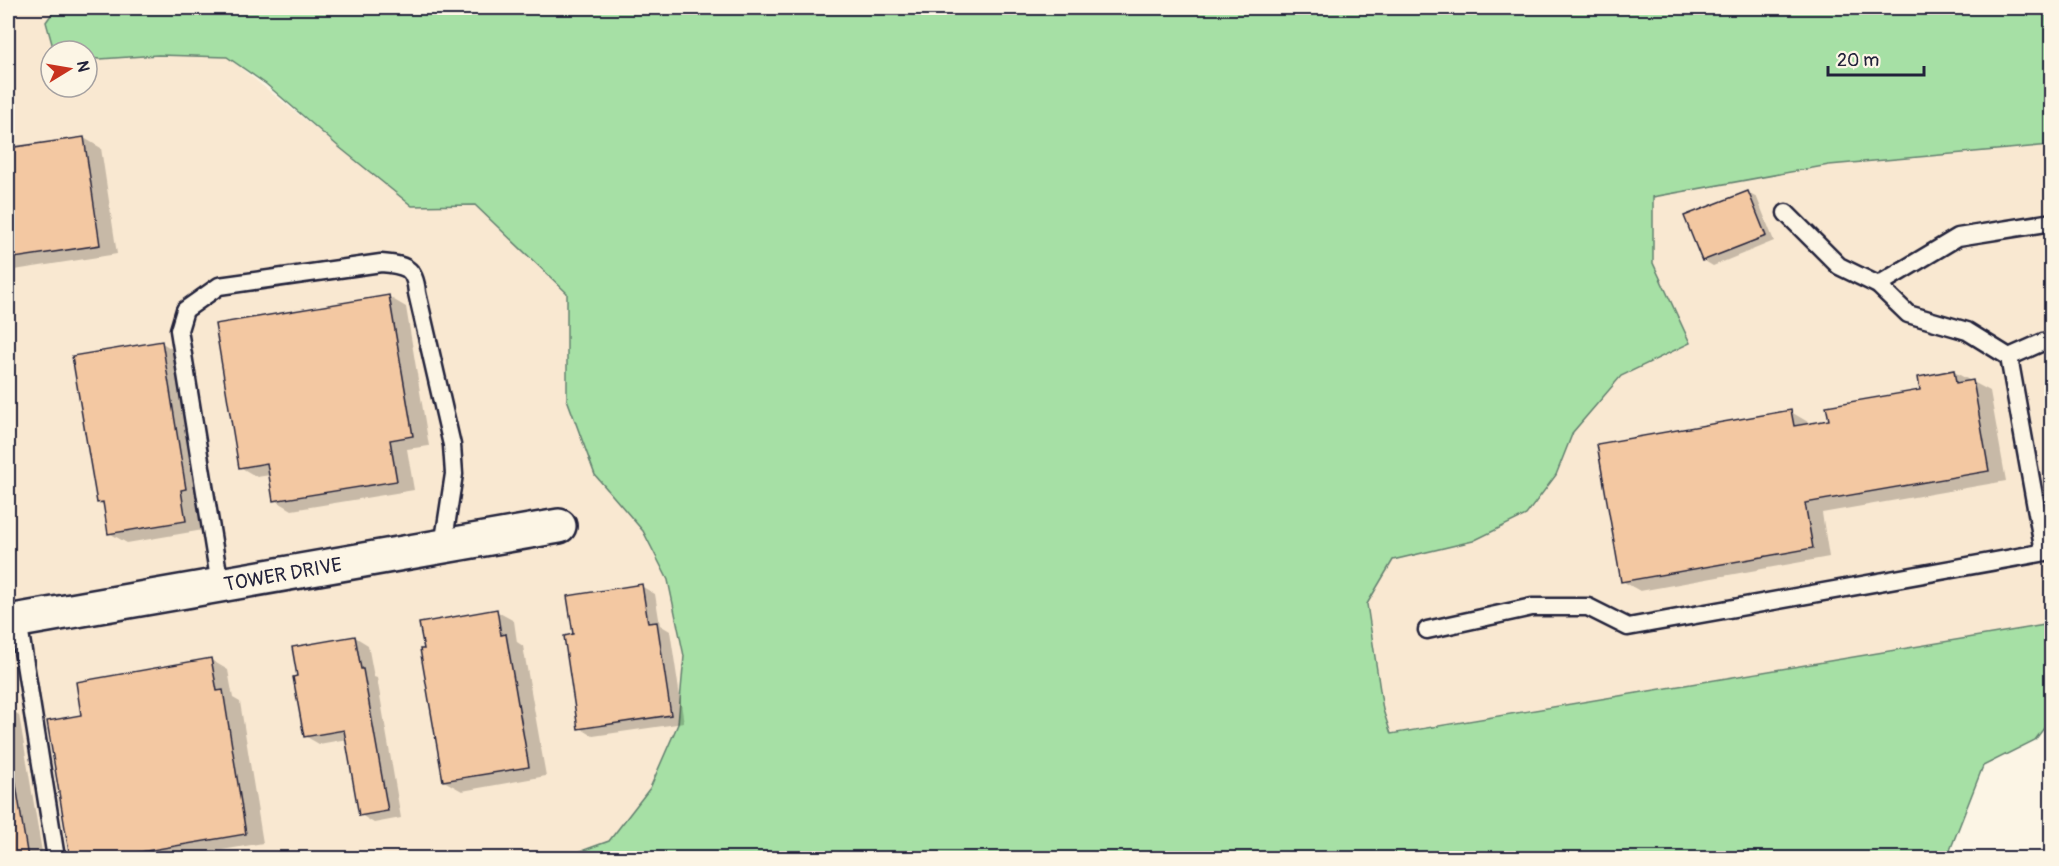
<svg xmlns="http://www.w3.org/2000/svg" width="2059" height="866" font-family="Pangolin,sans-serif">
<rect width="100%" height="100%" fill="#fcf5e5"/>
<filter id="ink" filterUnits="userSpaceOnUse"><feTurbulence type="fractalNoise" baseFrequency=".0167" numOctaves="2"/><feDisplacementMap in="SourceGraphic" scale="12" xChannelSelector="R" yChannelSelector="G"/><feConvolveMatrix kernelMatrix="1 2 1 2 8 2 1 2 1" color-interpolation-filters="sRGB"/></filter>
<g filter="url(#ink)">
<!-- built -->
<g fill="#f9e8d1">
<polygon points="8,8 56,8 46,22 54,51 51,51 51,87 87,87 87,58 100,59 158,55 227,57 412,206 475,205 567,293 567,399 595,475 643,531 668,580 684,656 678,724 650,788 609,841 562,858 8,858"/>
<polygon points="2051,145 2051,624 1391,734 1383,710 1367,604 1393,560 1473,541 1556,475 1573,432 1621,376 1690,343 1653,263 1653,197 1829,165"/>
</g>
<!-- green -->
<polygon fill="#a6e0a5" stroke="#648170" stroke-width="1.5" points="56,8 2051,8 2051,145 1829,165 1653,197 1653,263 1690,343 1621,376 1573,432 1556,475 1526,515 1473,541 1393,560 1367,604 1383,710 1391,734 2051,624 2051,719 2035,740 1983,766 1947,858 562,858 609,841 650,788 678,724 684,656 668,580 643,531 595,475 567,399 567,293 475,205 412,206 339,147 266,84 227,57 158,55 100,59 87,58 87,51 54,51 46,22"/>
<!-- shadow -->
<g fill="#0003">
<polygon points="84,138 101,148 117,254 8,271 8,150"/>
<polygon points="1748,193 1757,198 1774,241 1713,266 1703,260"/>
<polygon points="389,297 406,307 429,446 407,449 414,490 292,510 275,500 270,475 257,477 240,467"/>
<polygon points="162,343 179,353 203,498 197,499 203,530 127,543 109,533 105,506 98,502"/>
<polygon points="1954,372 1990,391 2006,481 1822,513 1829,557 1640,591 1622,581 1791,412 1808,422 1809,425 1831,421 1921,391"/>
<polygon points="641,586 655,594 660,625 670,631 684,723 593,736 580,728 575,636"/>
<polygon points="496,611 514,621 517,642 523,646 546,776 462,791 444,781"/>
<polygon points="355,637 368,645 374,677 377,678 401,818 374,823 361,815 347,739 319,744 305,736"/>
<polygon points="211,660 228,670 233,698 240,702 263,843 175,858 71,858 49,722 83,716"/>
<polygon points="8,708 19,715 43,858 8,858"/>
</g>
<!-- building -->
<g fill="#f3c8a2" stroke="#22223b" stroke-width="1.5">
<polygon points="84,137 100,245 8,259 8,148"/>
<polygon points="1748,191 1766,236 1702,261 1684,216"/>
<polygon points="389,295 413,436 390,440 397,481 273,501 267,463 239,468 215,324"/>
<polygon points="162,341 186,489 181,490 186,521 108,534 103,502 97,503 72,356"/>
<polygon points="1954,370 1956,383 1973,380 1989,471 1805,503 1813,548 1621,582 1597,444 1791,410 1794,426 1829,420 1826,406 1920,390 1918,377"/>
<polygon points="642,584 648,623 657,622 671,715 578,729 564,636 573,634 567,596"/>
<polygon points="497,609 501,635 506,634 529,767 443,781 420,649 424,649 419,623"/>
<polygon points="355,636 361,669 363,669 388,811 359,816 344,730 304,737 293,677 297,676 292,647"/>
<polygon points="211,658 217,691 223,690 246,834 105,858 70,858 47,721 81,715 76,682"/>
<polygon points="8,736 28,858 8,858"/>
</g>
<g fill="none" stroke-linecap="round" stroke-linejoin="round">
<!-- service casing -->
<g stroke="#22223b" stroke-width="21">
<g id="service">
<polyline points="1786,213 1839,266 1878,285 1908,314 1967,331 2009,357 2044,552"/>
<polyline points="1878,285 1958,237 2052,222"/>
<polyline points="2009,357 2043,342 2052,341"/>
<path d="M 220,585 L 179,330 L 185,310 L 219,286 L 381,263 C 405,265 415,267 417,293 L 452,445 L 454,474 L 443,546"/>
<polyline points="18,620 56,858"/>
<polyline points="1427,630 1532,607 1588,607 1628,627 2052,551"/>
</g>
</g>
<!-- minor casing -->
<g stroke="#22223b" stroke-width="38">
<g id="minor">
<path id="s1" d="M 8,622 L 559,526"/>
</g>
</g>
<!-- service -->
<use href="#service" stroke="#fcf5e5" stroke-width="16"/>
<!-- minor -->
<use href="#minor" stroke="#fcf5e5" stroke-width="33"/>
</g>
</g>
<g text-anchor="middle" stroke-width="4.5" stroke-linejoin="round" paint-order="stroke">
<!-- street labels -->
<g font-size="20" fill="#22223b" stroke="#fcf5e5">
<text dy="7" stroke="none"><textPath href="#s1" startOffset="279">TOWER DRIVE</textPath></text>
</g>
</g>
<!-- margin -->
<rect width="2059" height="866" fill="none" stroke="#fcf5e5" stroke-width="30"/>
<rect x="15" y="15" width="2029" height="836" fill="none" stroke="#22223b" stroke-width="2" filter="url(#ink)"/>
<!-- north arrow -->
<g transform="translate(69 69) rotate(79)"><circle r="28" fill="#fcf5e5" stroke="#a5a1a1" stroke-width="1.5"/>
<path d="M0-4.5L10 22L0 15L-10 22Z" fill="#c8321e"/>
<text y="-9" font-size="16" font-weight="bold" text-anchor="middle" fill="#22223b">N</text>
</g>
<!-- scale -->
<path d="M1828 66v9h96v-9" fill="none" stroke="#22223b" stroke-width="3"/>
<text x="1837" y="66" font-size="18" fill="#22223b" stroke="#fcf5e5" stroke-width="4.5" paint-order="stroke">20 m</text>
</svg>
